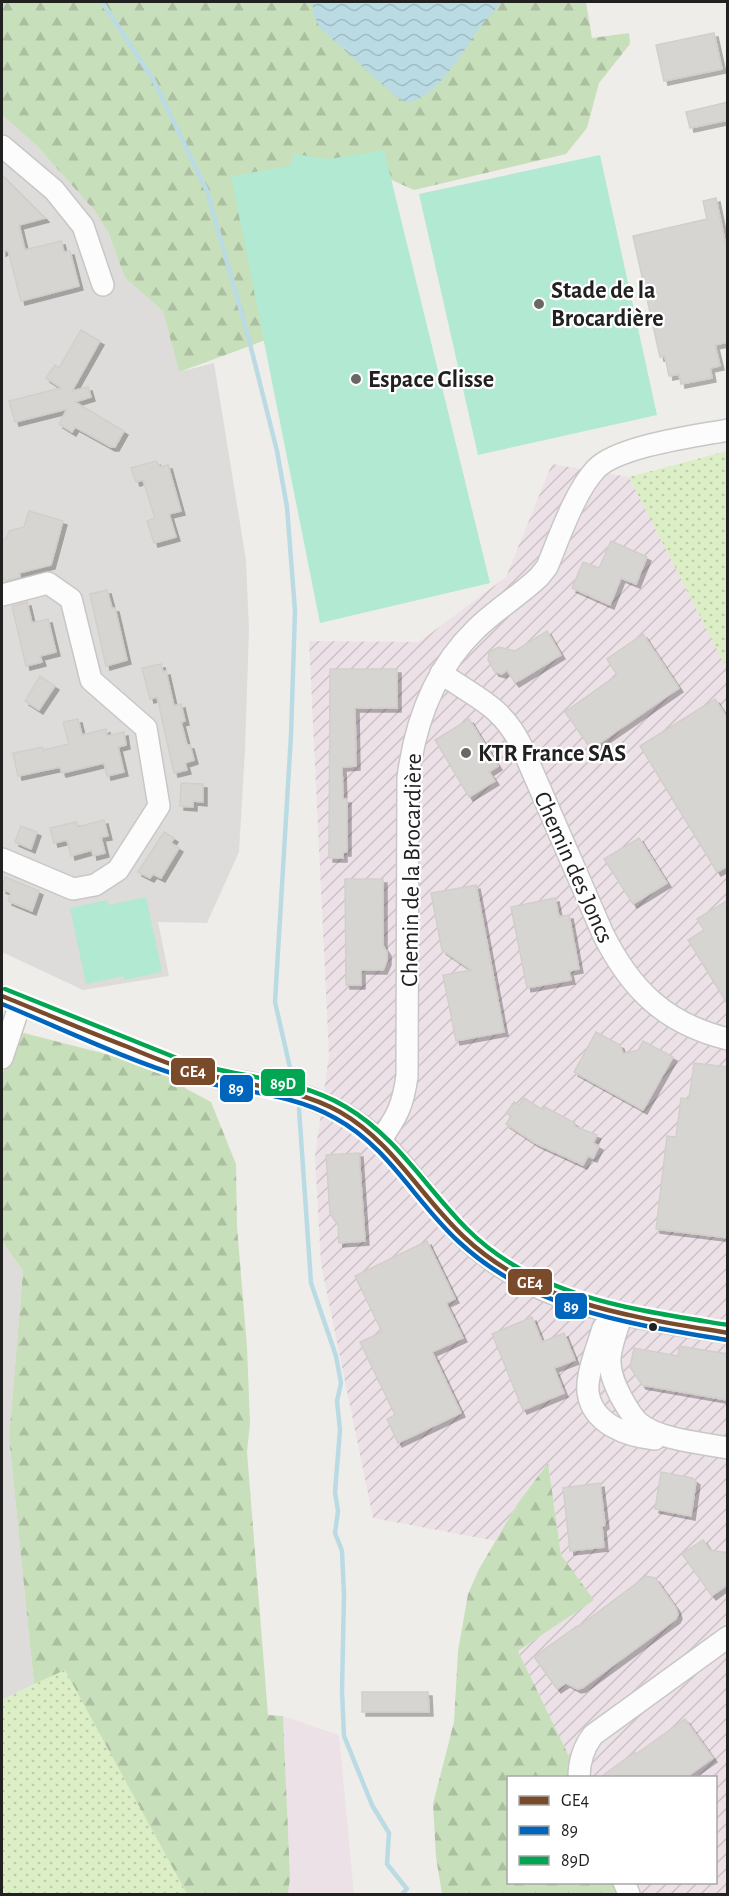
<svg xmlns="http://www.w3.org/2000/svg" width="729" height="1896" font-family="'Alegreya Sans',sans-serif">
<defs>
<pattern id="industrial-furrows" width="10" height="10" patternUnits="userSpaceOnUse" patternTransform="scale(1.5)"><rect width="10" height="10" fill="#ede1e8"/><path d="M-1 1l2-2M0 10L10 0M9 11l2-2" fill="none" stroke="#cbc1c7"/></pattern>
<pattern id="grass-dots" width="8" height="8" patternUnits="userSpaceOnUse" patternTransform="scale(1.5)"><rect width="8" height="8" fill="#dbeec6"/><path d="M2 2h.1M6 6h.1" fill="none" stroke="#bcccaa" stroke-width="1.8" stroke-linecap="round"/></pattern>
<pattern id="forest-firs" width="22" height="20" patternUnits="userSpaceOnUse" patternTransform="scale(1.5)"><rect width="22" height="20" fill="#c8dfbc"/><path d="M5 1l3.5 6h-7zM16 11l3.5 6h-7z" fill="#acbfa1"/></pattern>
<pattern id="water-waves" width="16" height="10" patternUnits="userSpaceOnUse" patternTransform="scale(1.5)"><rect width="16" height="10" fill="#badbe4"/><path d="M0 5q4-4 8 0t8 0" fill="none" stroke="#a0bcc3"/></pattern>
<filter id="shadow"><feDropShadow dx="4" dy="4" stdDeviation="0" flood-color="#0004"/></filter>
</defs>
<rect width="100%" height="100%" fill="#efede9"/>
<!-- residential -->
<g fill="#dedcda">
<polygon points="2,115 36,145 94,210 108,232 125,278 163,311 179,372 214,363 246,560 249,630 245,750 239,852 207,923 158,922 169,976 83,990 2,952"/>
<polygon points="2,1241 23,1271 9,1438 34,1684 2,1700"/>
</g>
<!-- industrial -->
<polygon fill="url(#industrial-furrows)" points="552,464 629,477 727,669 727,1894 629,1894 624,1883 716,1882 716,1778 579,1777 518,1651 593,1600 561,1555 548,1463 518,1503 496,1541 373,1518 321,1264 315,1156 329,1055 309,641 419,642 506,577"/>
<!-- railway -->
<polygon fill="#ede1e8" points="283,1716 339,1735 354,1894 288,1894 290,1877"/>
<!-- grass -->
<g fill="url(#grass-dots)">
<polygon points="727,451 728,451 727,669 629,477"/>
<polygon points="65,1669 187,1894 2,1894 2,1700"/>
</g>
<!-- forest -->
<g fill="url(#forest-firs)">
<polygon points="2,2 586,2 592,38 629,33 630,44 599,83 587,128 566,154 414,190 354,163 293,330 179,372 163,311 125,278 108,232 94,210 36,145 2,115"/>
<polygon points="20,1032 102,1053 185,1078 185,1088 211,1102 236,1164 237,1227 247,1347 250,1423 247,1452 268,1715 283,1716 290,1877 288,1894 187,1894 65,1670 34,1684 9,1438 23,1271 2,1241 2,1073 6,1068"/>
<polygon points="548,1463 561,1555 594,1600 518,1651 579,1777 508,1778 508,1882 624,1883 629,1894 442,1894 436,1857 433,1804 454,1722 458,1651 468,1594 479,1569 518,1503"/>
</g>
<!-- pitch -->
<g fill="#b1e9d2">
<polygon points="384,150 490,583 320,623 231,176 290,166 294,154 329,159"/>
<polygon points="600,155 657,415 478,455 419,194"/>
<polygon points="146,897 162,972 124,980 123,976 86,984 70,908 107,900 109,905"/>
</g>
<!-- water -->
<path fill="url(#water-waves)" d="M 312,2 L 502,2 C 495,10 487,18 480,27 C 464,50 437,98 407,103 L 394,95 L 320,28 L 314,15 Z"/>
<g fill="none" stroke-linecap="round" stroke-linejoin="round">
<!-- stream -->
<g stroke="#badbe4" stroke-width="4.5">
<polyline points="102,2 154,81 207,191 248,336 277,451 287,507 295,611 291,735 275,1002 293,1081"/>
<polyline points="299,1109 311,1283 336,1356 341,1383 337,1401 340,1430 335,1492 338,1511 335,1533 342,1551 344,1595 342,1691 344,1736 372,1805 389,1833 387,1864 407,1889 402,1894"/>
</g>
</g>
<!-- building -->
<g fill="#d7d5d2" stroke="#d2cfca" stroke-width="1.5" filter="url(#shadow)">
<polygon points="714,33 722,69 664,81 656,45"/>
<polygon points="728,102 728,120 690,128 686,112"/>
<polygon points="2,175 45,218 19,225 25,250 61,241 64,252 70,251 79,286 21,301 8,250 2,252"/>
<polygon points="716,198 728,256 728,342 715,345 720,366 710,368 712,378 681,384 679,374 669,376 665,356 660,357 633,236 707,219 703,201"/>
<polygon points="81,330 100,341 72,391 88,387 91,397 75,402 124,431 115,447 111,447 75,427 72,432 59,424 67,409 15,422 9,401 61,388 46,378 55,365 59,368"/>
<polygon points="156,461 160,467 168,465 181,511 169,514 176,537 154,543 147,521 155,518 143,480 136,482 131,468"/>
<polygon points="29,511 63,521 51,565 19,573 20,577 5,581 2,577 2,540 6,539 9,531 24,527"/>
<polygon points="611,541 647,557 636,584 621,578 610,605 572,588 583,562 599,568"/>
<polygon points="107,590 112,608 115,608 127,660 106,666 90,594"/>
<polygon points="27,602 32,623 48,619 56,652 40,656 42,662 26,666 12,606"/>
<polygon points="547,631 561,655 515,683 507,670 502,674 495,672 488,660 489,652 499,647 515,651"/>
<polygon points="643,634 679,688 591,749 565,712 617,675 607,659"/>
<polygon points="161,664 163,672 166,671 174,706 181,704 185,721 181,722 187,745 190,745 194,760 185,763 187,770 174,773 157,697 150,699 142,668"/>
<polygon points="330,669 397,669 397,708 355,708 356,766 342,767 343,799 347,799 347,852 343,852 343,858 329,858"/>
<polygon points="40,676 55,686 39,710 25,701"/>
<polygon points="715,699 728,719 728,866 717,872 640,746"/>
<polygon points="78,719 82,735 106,729 107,736 124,732 126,745 118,747 124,772 107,776 104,763 62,773 60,767 18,776 13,753 42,747 43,750 69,744 63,722"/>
<polygon points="469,719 498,766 489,772 495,781 469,797 435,740"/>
<polygon points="181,783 203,784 203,802 193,801 193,807 180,806"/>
<polygon points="104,820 108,836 101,837 105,853 93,856 92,850 71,856 67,840 54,843 50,828 76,822 78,827"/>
<polygon points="21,826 37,832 31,849 15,842"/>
<polygon points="164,832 174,838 171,843 179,848 161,878 153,874 150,878 138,872"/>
<polygon points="639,838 667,883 633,904 604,859"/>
<polygon points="5,877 39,891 32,911 8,901 11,893 2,889"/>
<polygon points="345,879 383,879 383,946 387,952 387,961 383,970 361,970 361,985 346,985"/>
<polygon points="476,885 504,1032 456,1041 443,975 471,970 442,950 431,893"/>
<polygon points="555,898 559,917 569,915 579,969 569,971 571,980 527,988 511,907"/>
<polygon points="728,900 728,1005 688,940 704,930 697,919"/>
<polygon points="596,1032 620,1045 623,1054 638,1050 643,1041 673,1057 643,1110 574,1072"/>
<polygon points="694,1063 728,1067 728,1238 656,1229 667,1136 676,1137 681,1098 689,1099"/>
<polygon points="524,1098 543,1110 545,1107 575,1123 574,1126 597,1135 593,1143 599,1146 593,1158 588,1156 583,1165 535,1143 506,1124 511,1116 506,1113 514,1102 519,1105"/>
<polygon points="359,1153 365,1241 339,1243 338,1225 330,1214 326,1155"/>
<polygon points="427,1241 455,1299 446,1303 463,1338 432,1352 461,1413 398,1443 387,1419 395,1415 360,1342 382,1332 355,1276"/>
<polygon points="532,1317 542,1342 564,1333 575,1360 554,1368 564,1393 523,1410 492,1334"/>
<polygon points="679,1346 728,1354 728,1400 642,1385 630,1367 634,1348 678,1356"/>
<polygon points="661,1472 692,1478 696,1481 691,1516 655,1509"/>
<polygon points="600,1483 605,1525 602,1527 604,1547 570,1551 563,1488"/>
<polygon points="703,1540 710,1550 728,1553 728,1584 712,1596 682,1554"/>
<polygon points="646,1576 655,1578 676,1608 678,1615 676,1619 582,1688 577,1689 566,1683 557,1689 534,1657 577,1626 578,1627"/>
<polygon points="362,1692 428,1692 429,1712 362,1712"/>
<polygon points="685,1719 713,1758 685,1778 599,1778 635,1752 636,1754"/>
</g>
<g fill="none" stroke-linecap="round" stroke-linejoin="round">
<!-- minor casing -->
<g stroke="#c8c7c5" stroke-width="24">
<g id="minor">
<polyline points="2,146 54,190 83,226 103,285"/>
<polyline points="2,595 48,583 71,599 91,680 146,728 159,806 118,870 95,885 73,889 2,859"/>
<path d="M 441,673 C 476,698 501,705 521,745 L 603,934 C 631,990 666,1024 728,1039"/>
<path d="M 2,996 C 41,1012 80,1028 119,1044 C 143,1053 167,1064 191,1071 C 221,1080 251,1082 280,1089 C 301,1094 321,1102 340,1112 C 398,1143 419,1194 464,1237 C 537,1308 631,1316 728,1333"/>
<polyline points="2,1058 20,1004"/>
<path d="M 380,1141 C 397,1116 403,1106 407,1076 L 408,778 C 415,723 435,669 475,630 C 495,610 519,596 539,577 L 547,567 C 559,538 575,491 596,469 C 618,446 696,436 728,430"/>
<path d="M 622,1313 C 618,1328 611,1343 610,1358 C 609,1372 615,1385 621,1397 C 626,1406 632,1417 639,1423 C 659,1440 703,1443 728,1448"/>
<path d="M 603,1328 C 598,1346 586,1374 588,1392 C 592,1424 627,1436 655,1439"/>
<path d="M 579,1778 C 579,1761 583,1748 593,1735 L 728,1637"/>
<polyline points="624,1882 629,1894"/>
</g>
</g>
<!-- minor -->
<use href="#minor" stroke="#fdfcfc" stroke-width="21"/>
<!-- bus-1 casing -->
<g stroke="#fff" stroke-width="9">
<path id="bus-1" d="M 2,996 C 44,1013 86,1031 128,1047 C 149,1056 170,1065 192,1071 C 242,1086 294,1086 340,1112 C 393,1142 420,1196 464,1237 C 536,1305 634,1317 728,1333"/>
</g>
<!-- bus-2 casing -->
<g stroke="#fff" stroke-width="9">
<path id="bus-2" d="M 2,1004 C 63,1029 124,1059 187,1078 C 236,1092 289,1092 335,1118 C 389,1147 415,1202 459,1242 C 533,1311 631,1324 727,1340"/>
</g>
<!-- bus-3 casing -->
<g stroke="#fff" stroke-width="9">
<path id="bus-3" d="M 5,989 L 184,1061 C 238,1078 296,1077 346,1107 C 397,1137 426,1188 467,1229 C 536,1298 636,1310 728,1325"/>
</g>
<!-- bus-1 -->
<use href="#bus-1" stroke="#7a4b2a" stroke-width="4.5"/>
<!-- bus-2 -->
<use href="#bus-2" stroke="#0065bd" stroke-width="4.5"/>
<!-- bus-3 -->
<use href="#bus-3" stroke="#00a651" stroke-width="4.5"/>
</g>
<!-- markers -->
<g fill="#696867" stroke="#fff" stroke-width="2">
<circle cx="539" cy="304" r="6"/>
<circle cx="356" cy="379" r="6"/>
<circle cx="466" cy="753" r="6"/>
</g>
<circle fill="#212121" stroke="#fff" stroke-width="2" cx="653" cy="1327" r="5"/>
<g text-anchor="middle" stroke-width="4.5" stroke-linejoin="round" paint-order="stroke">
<!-- poi labels -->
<g font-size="24" font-weight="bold" fill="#212121" stroke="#fff" text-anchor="start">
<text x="551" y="298">Stade de la<tspan x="551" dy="28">Brocardière</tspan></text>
<text x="368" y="387">Espace Glisse</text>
<text x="478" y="761">KTR France SAS</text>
</g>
<!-- street labels -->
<g font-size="24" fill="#212121" stroke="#fff">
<text transform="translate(574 867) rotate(66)" y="8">Chemin des Joncs</text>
<text transform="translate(411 870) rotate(-89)" y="8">Chemin de la Brocardière</text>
</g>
</g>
<g stroke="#fff" stroke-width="2">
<rect x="170" y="1057" width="46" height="29" rx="6" fill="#7a4b2a"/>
<rect x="260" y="1068" width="46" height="29" rx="6" fill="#00a651"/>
<rect x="219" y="1074" width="35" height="29" rx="6" fill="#0065bd"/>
<rect x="507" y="1268" width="46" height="28" rx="6" fill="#7a4b2a"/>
<rect x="554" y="1292" width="34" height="28" rx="6" fill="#0065bd"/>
</g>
<g font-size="16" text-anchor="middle" font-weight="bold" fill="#fff">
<text x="193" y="1077">GE4</text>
<text x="283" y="1089">89D</text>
<text x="236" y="1094">89</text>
<text x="530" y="1288">GE4</text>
<text x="571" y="1312">89</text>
</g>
<!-- border -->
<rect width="729" height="1896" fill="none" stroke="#212121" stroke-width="6"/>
<!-- legend -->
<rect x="507" y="1776" width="210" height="108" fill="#ffffff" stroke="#a6a6a6" stroke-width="1.5"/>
<rect x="519" y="1796" width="30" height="9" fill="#7a4b2a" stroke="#a6a6a6" stroke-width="1.5"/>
<text x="561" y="1806" font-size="18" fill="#212121">GE4</text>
<rect x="519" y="1826" width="30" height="9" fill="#0065bd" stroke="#a6a6a6" stroke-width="1.5"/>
<text x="561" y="1836" font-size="18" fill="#212121">89</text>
<rect x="519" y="1856" width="30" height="9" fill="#00a651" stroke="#a6a6a6" stroke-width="1.5"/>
<text x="561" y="1866" font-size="18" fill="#212121">89D</text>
</svg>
